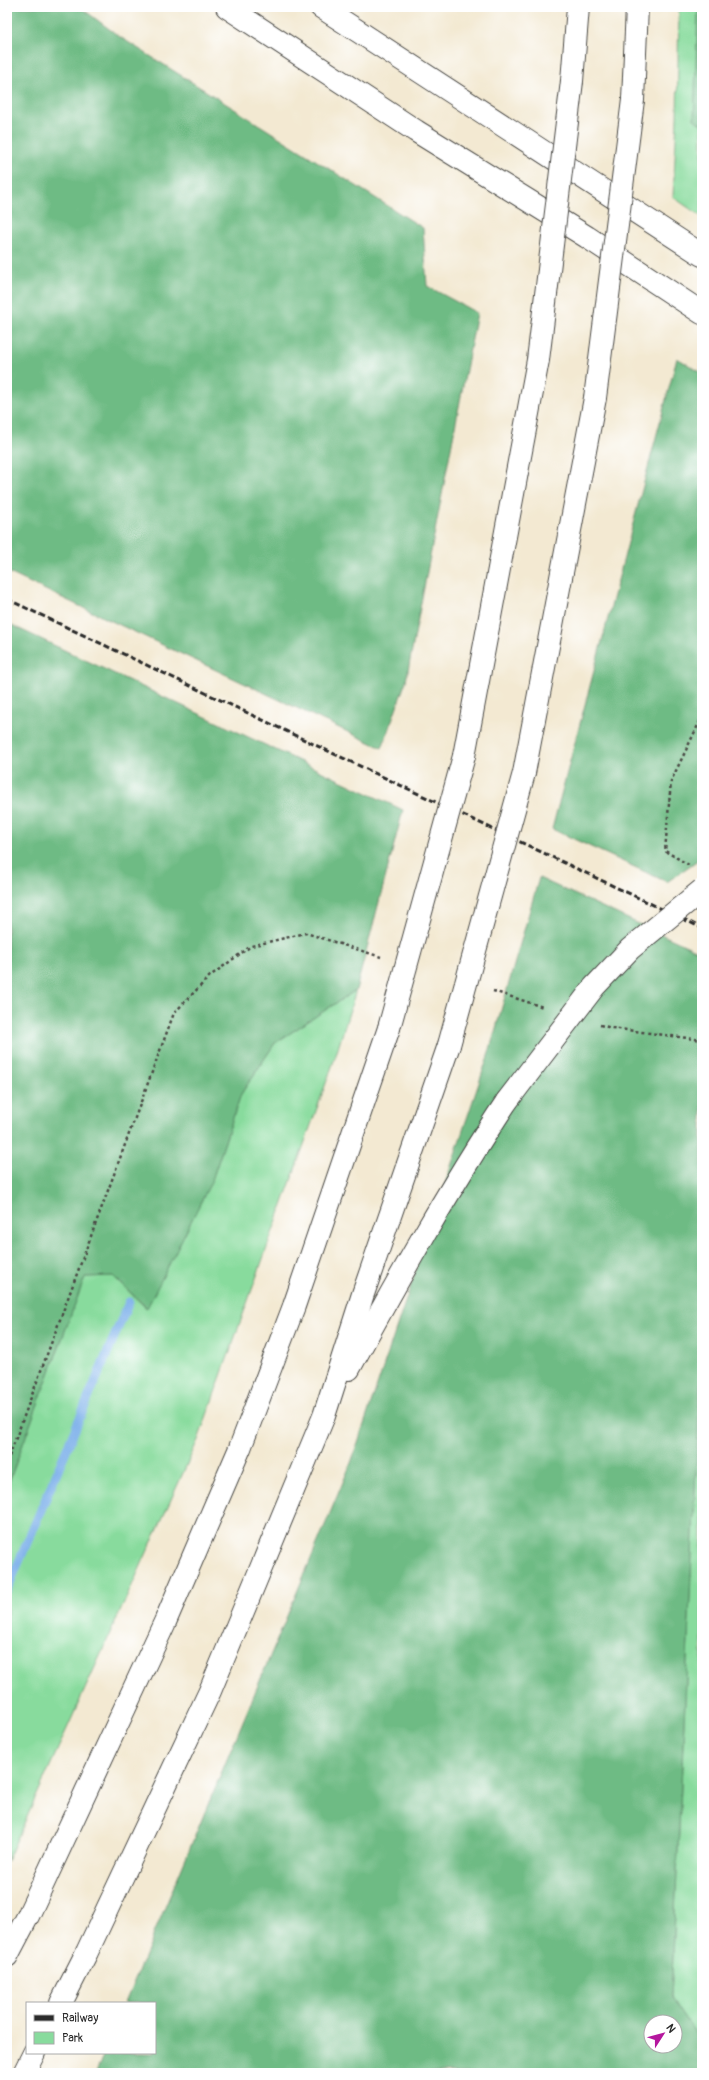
<svg xmlns="http://www.w3.org/2000/svg" width="709" height="2080" font-family="Pangolin,sans-serif">
<rect width="100%" height="100%" fill="#fff"/>
<filter id="ink" filterUnits="userSpaceOnUse"><feTurbulence type="fractalNoise" baseFrequency=".025" numOctaves="2"/><feDisplacementMap in="SourceGraphic" scale="8" xChannelSelector="R" yChannelSelector="G"/><feConvolveMatrix kernelMatrix="1 2 1 2 8 2 1 2 1" color-interpolation-filters="sRGB"/></filter>
<filter id="wash" filterUnits="userSpaceOnUse"><feTurbulence type="fractalNoise" baseFrequency=".012" numOctaves="4" result="noise"/><feDisplacementMap in="SourceGraphic" scale="16" xChannelSelector="R" yChannelSelector="G"/><feGaussianBlur stdDeviation="0.9" result="paint"/><feColorMatrix in="noise" values="0 0 0 0 0 0 0 0 0 0 0 0 0 0 0 0 0 1.4 0 .05"/><feComposite in="paint" operator="in"/></filter>
<g filter="url(#wash)">
<rect width="100%" height="100%" fill="#f3e9d2"/>
<!-- green -->
<g fill="#88db9d" stroke="#5a8364">
<polygon points="679,7 702,7 702,217 673,197 677,119"/>
<polygon points="356,990 335,1058 198,1440 7,1861 7,1487 85,1277 113,1276 146,1308 212,1180 241,1094 275,1043"/>
<polygon points="702,1343 702,2045 671,1998"/>
</g>
<!-- forest -->
<g fill="#6ebb84" stroke="#4c7358" fill-rule="evenodd">
<polygon points="7,7 80,7 120,37 423,228 427,286 477,313 406,681 382,748 7,572"/>
<polygon points="698,7 702,7 702,125 694,119"/>
<polygon points="677,358 702,373 702,857 667,882 552,829"/>
<polygon points="7,623 403,810 356,990 275,1043 241,1094 212,1180 147,1308 113,1276 85,1277 7,1487"/>
<path d="M 539,878 L 702,953 L 702,1343 L 671,1997 L 702,2045 L 702,2073 L 96,2073 L 104,2053 L 155,2053 L 155,2003 L 125,2003 L 351,1463 L 488,1056 ZM 651,2022 L 675,2022 L 675,2046 L 651,2046 Z"/>
</g>
<g fill="none" stroke-linecap="round" stroke-linejoin="round">
<!-- stream -->
<polyline stroke="#7db0ea" stroke-width="9" points="7,1590 129,1302"/>
</g>
</g>
<g filter="url(#ink)">
<g fill="none" stroke-linecap="round" stroke-linejoin="round">
<!-- highway casing -->
<g stroke="#494844" stroke-width="24">
<g id="highway">
<polyline points="227,7 416,131 587,237 702,313"/>
<polyline points="321,7 702,255"/>
<polyline points="572,81 578,7"/>
<polyline points="633,100 637,7"/>
<polyline points="464,756 538,360"/>
<polyline points="524,773 595,398"/>
<path d="M 349,1369 C 399,1278 449,1188 507,1101"/>
<polyline points="7,1956 28,1916 165,1622 240,1448 294,1306 389,1028"/>
<polyline points="61,2003 87,1952 210,1691 324,1416 363,1294 449,1045"/>
<polyline points="24,2073 34,2053"/>
</g>
</g>
<!-- path -->
<g stroke="#494844" stroke-width="2.5" stroke-dasharray="3 3" stroke-linecap="butt">
<polyline points="689,865 665,851 671,781 702,717"/>
<polyline points="493,991 543,1007"/>
<polyline points="600,1025 612,1028 702,1040"/>
<polyline points="7,1462 174,1013 210,976 251,946 306,933 381,957"/>
</g>
<!-- highway -->
<use href="#highway" stroke="#fff" stroke-width="22"/>
<!-- rail -->
<polyline stroke="#2b2b2b" stroke-width="3" stroke-dasharray="6 3" stroke-linecap="butt" points="7,599 702,928"/>
<!-- highway-bridge casing -->
<g stroke="#494844" stroke-width="24" stroke-linecap="butt">
<g id="highway-bridge">
<polyline points="538,360 572,81"/>
<polyline points="595,398 633,100"/>
<polyline points="389,1028 464,756"/>
<polyline points="449,1045 524,773"/>
<polyline points="507,1101 594,987 630,949 702,890"/>
</g>
</g>
<!-- highway-bridge -->
<use href="#highway-bridge" stroke="#fff" stroke-width="22"/>
</g>
</g>
<!-- margin -->
<rect width="709" height="2080" fill="none" stroke="#fff" stroke-width="24"/>
<!-- legend -->
<rect x="26" y="2002" width="130" height="52" fill="#ffffff" stroke="#aaaaaa"/>
<rect x="34" y="2015" width="20" height="6" fill="#2b2b2b" stroke="#aaaaaa"/>
<text x="62" y="2022" font-size="12" fill="#2b2b2b">Railway</text>
<rect x="34" y="2032" width="20" height="12" fill="#88db9d" stroke="#aaaaaa"/>
<text x="62" y="2042" font-size="12" fill="#2b2b2b">Park</text>
<!-- north arrow -->
<g transform="translate(663 2034) rotate(54)"><circle r="19" fill="#ffffff" stroke="#aaaaaa"/>
<path d="M0-3L7 15L0 10L-7 15Z" fill="#b5179e"/>
<text y="-6" font-size="11" font-weight="bold" text-anchor="middle" fill="#2b2b2b">N</text>
</g>
</svg>
